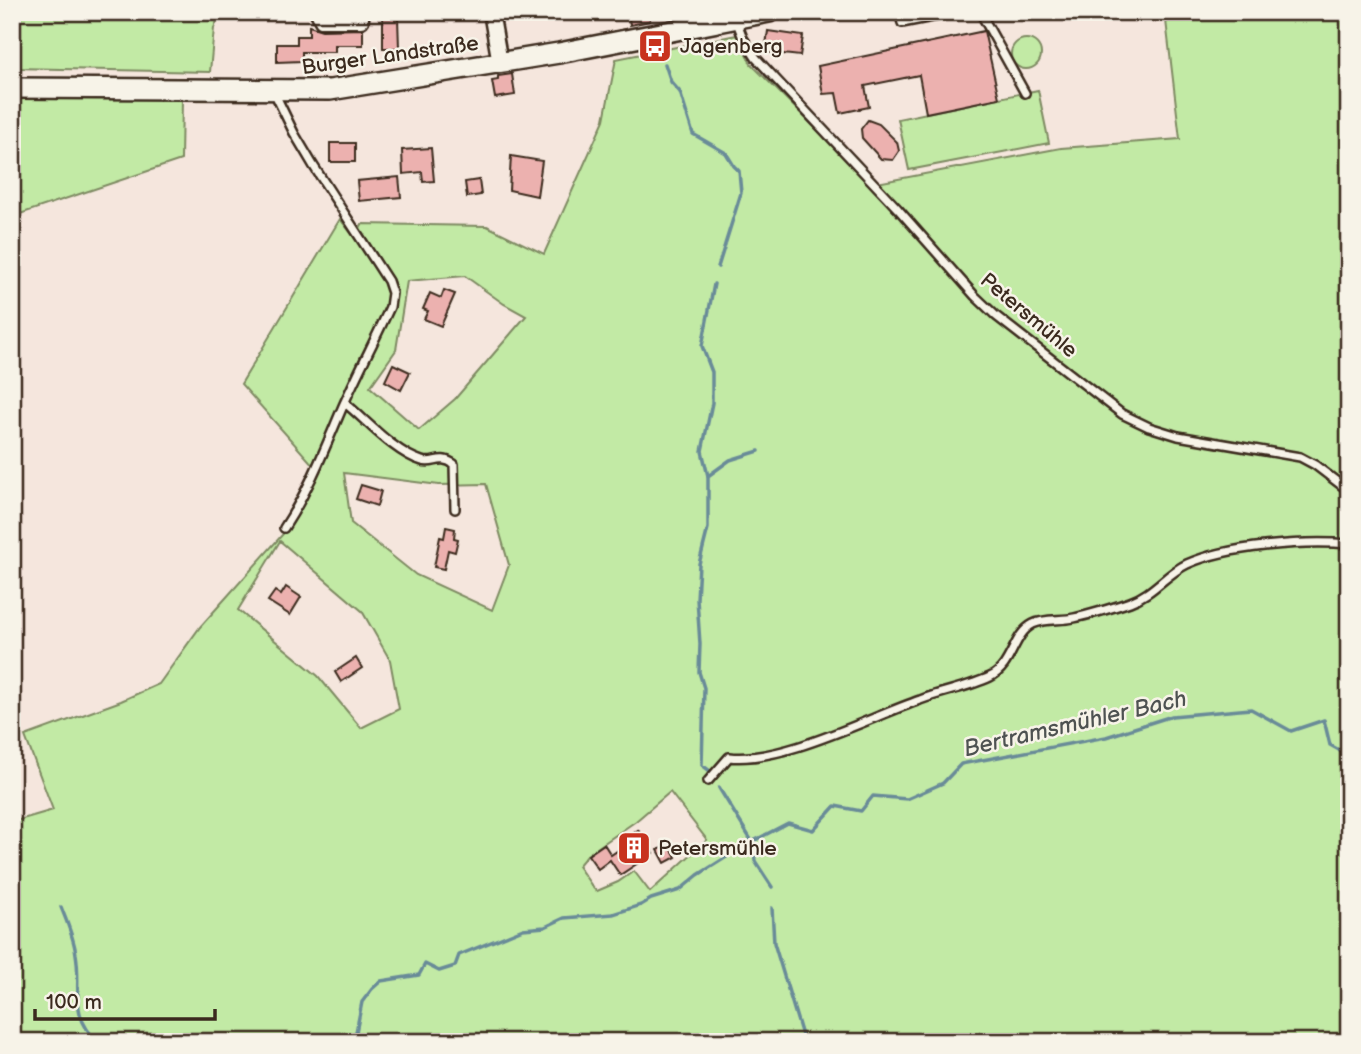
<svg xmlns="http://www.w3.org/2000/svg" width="1361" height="1054" font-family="'Balsamiq Sans',sans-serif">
<rect width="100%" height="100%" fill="#f5e6dd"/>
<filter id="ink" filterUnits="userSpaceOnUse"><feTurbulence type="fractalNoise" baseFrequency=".0143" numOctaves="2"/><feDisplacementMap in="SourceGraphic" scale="14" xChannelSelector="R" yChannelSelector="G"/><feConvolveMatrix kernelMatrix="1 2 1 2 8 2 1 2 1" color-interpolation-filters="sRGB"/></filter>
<g filter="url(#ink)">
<!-- green -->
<g fill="#c2eaa5" stroke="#7e8a62" stroke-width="2" fill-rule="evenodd">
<polygon points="12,12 221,12 214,28 210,72 12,68"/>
<path d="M 1165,12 L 1349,12 L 1349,1042 L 12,1042 L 12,822 L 53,810 L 25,736 L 121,701 L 159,684 L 200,627 L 283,534 L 307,498 L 351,398 L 395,307 L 394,283 L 360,228 L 362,224 L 487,226 L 544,254 L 604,120 L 616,59 L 737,35 L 751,64 L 872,184 L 1061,148 L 1180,139 ZM 465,276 L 504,304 L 526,316 L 455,399 L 419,430 L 370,387 L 396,350 L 407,281 ZM 344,473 L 439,485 L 486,484 L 509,565 L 492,610 L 416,575 L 351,523 ZM 280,541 L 362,611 L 390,660 L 399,709 L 361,728 L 318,676 L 238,610 ZM 670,792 L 707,840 L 650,892 L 634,871 L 618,882 L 597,891 L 594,889 L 578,866 L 587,855 L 636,821 Z"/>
<circle cx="1026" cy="54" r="15"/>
<polygon points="1038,90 1049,143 909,170 898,119"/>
<polygon points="12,95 182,98 181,160 20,214 12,212"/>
<polygon points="340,219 388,281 390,307 314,466 241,384"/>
</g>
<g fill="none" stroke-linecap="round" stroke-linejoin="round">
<!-- stream -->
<g stroke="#698b98" stroke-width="3.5">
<polyline points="665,64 671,82 680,92 693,134 726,153 734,166 739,171 741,193 718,267"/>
<polyline points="708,476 730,460 759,451"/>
<polyline points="710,771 702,765 704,688 699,672 700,644 697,599 699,564 708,528 708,476 702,451 712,403 712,372 702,346 714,284"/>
<polyline points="719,788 753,843 755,861 772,887"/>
<path d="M 61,907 C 67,922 74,938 76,954 C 82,989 68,1014 98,1042"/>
<polyline points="772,908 774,943 804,1042"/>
<polyline points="354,1042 362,1002 372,989 381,981 419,975 425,964 439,971 455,966 459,955 523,929 545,927 564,918 613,914 641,905 651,899 680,890 698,875 744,846 788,823 813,830 835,806 861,811 873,796 907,799 943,783 961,764 1106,737 1172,716 1251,709 1291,731 1324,720 1330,745 1339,750 1349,751"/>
</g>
</g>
<!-- building -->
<g fill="#ecb1af" stroke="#3b2a1e" stroke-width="2">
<polygon points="628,12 649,12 650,21 630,25"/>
<polygon points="383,18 398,18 399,48 383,48"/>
<polygon points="309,26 322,30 363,29 363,45 335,45 335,52 302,52 302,61 277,62 277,44 297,44 297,36 309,36"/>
<polygon points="768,31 803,36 800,56 765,52"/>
<polygon points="984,31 999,98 926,113 919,75 865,86 869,107 840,113 836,93 823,94 818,66"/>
<polygon points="512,74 515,95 495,98 492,81 498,80 498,76"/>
<polygon points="868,120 879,124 897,142 899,151 893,160 881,159 862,138 861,129"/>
<rect x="330" y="143" width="25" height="19"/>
<polygon points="431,148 434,181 423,182 422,172 403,174 402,150"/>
<polygon points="511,156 542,161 537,196 509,190"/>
<polygon points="399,177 401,197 359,201 357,181"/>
<polygon points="479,180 481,195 467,197 465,182"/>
<polygon points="444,290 455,294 441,326 424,319 428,311 423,309 430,293 441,298"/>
<polygon points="393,364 410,372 401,390 385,381"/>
<polygon points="361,485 381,491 377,506 356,499"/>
<polygon points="446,527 455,529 454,538 458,539 455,552 448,550 444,569 434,567 440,537 444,538"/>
<polygon points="286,587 301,597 290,615 268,601 275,591 281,595"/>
<polygon points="356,658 362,668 341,682 335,672"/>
<polygon points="638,830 653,853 620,875 610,860 598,869 588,855 604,844 611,855 627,844 624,840"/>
<polygon points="669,844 676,857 665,863 658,850"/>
</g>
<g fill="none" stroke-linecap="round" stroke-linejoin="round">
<!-- service casing -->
<g stroke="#3b2a1e" stroke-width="12">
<g id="service">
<polyline points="899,12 902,23 958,12"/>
<polyline points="980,12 1025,93"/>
<polyline points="736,20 743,38 756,58 898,209 975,296 996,316 1122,414 1149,427 1178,436 1300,457 1315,465 1349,491"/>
<path d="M 274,92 L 294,133 L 313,165 L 388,281 L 392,293 L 390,307 C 375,340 358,372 343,406 C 325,448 309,490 284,528"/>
<path d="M 345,403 C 366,420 395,453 422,461 C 435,465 439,454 454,464 L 455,509"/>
<path d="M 708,781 L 729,757 C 782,763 868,718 920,700 C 943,691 969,687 990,677 C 1013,666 1012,635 1033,624 C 1044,618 1062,621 1074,618 C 1093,614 1112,608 1130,602 C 1153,594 1166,574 1187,564 C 1227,546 1305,540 1349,544"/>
</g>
</g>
<!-- minor casing -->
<g stroke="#3b2a1e" stroke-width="19">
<g id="minor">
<polyline points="318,12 322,20 361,20 361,12"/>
<polyline points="491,12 500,63"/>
</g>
</g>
<!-- secondary casing -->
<g stroke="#3b2a1e" stroke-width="24">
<polyline id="secondary" points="12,88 330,90 559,53 769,12"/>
</g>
<!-- service -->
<use href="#service" stroke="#f7f3e8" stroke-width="7"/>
<!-- minor -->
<use href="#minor" stroke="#f7f3e8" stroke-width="14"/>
<!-- secondary -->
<use href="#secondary" stroke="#f7f3e8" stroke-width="19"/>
</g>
</g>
<!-- icons -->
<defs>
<g id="bus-square" transform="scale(1.75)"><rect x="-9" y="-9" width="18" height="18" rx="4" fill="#c8321e" stroke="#f7f3e8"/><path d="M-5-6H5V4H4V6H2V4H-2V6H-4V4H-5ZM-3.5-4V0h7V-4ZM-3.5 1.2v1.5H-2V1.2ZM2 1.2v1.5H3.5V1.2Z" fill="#fff"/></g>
<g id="building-square" transform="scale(1.75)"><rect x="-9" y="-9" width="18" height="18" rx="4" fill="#c8321e" stroke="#f7f3e8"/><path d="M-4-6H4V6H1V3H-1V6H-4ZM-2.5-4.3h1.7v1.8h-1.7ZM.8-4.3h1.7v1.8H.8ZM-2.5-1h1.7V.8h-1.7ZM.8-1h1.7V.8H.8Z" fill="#fff"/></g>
</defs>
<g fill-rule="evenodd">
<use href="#bus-square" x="655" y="46"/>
<use href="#building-square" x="634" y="848"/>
</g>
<g text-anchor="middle" stroke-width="5" stroke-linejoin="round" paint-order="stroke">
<!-- poi labels -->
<g font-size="21" fill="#3b2a1e" stroke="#f7f3e8" text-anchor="start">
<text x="680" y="53">Jagenberg</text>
<text x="658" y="855">Petersmühle</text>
</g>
<!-- street labels -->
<g font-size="21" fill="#3b2a1e" stroke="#f7f3e8">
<text transform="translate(390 55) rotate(-8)" y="7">Burger Landstraße</text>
<text transform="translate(1029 315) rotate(40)" y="7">Petersmühle</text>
</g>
<!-- water labels -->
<g font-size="23" font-style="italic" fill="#4e5251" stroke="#f7f3e8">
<text transform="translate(1075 723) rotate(-13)" y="8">Bertramsmühler Bach</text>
</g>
</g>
<!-- margin -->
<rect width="1361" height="1054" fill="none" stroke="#f7f3e8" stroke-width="42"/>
<rect x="21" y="21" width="1319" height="1012" fill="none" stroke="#3b2a1e" stroke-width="2.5" filter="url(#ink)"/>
<!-- scale -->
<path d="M35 1009v10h180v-10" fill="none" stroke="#3b2a1e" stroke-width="3.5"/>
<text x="46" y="1009" font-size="21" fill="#3b2a1e" stroke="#f7f3e8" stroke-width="5" paint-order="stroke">100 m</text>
</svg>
